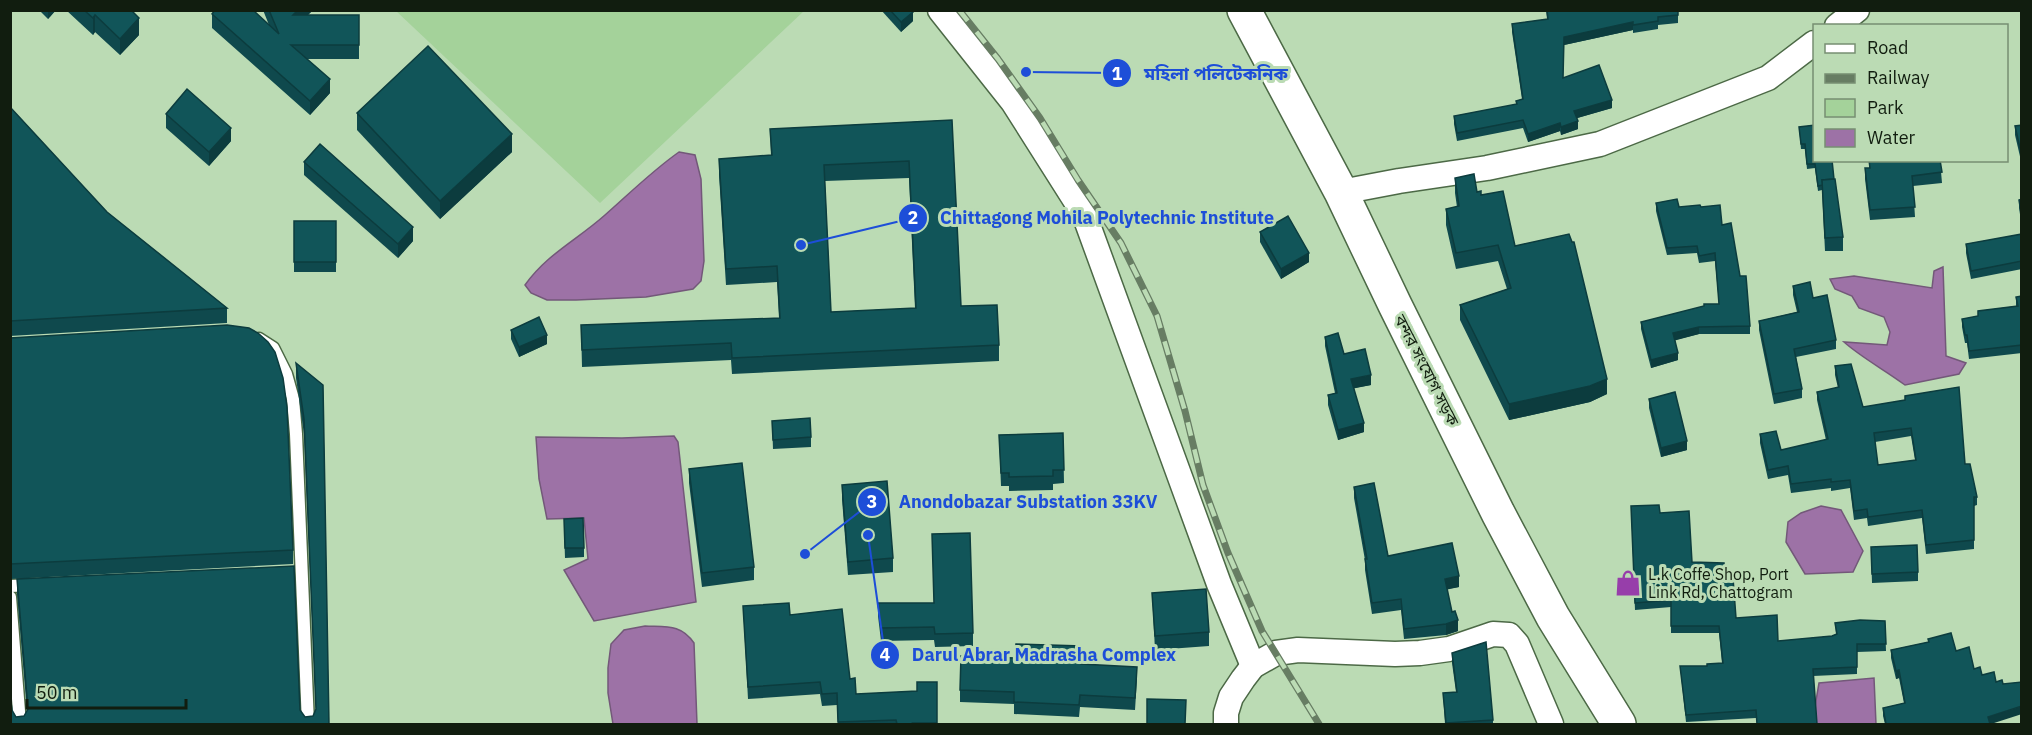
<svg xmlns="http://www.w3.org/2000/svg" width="2032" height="735" font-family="'IBM Plex Sans','Noto Sans Bengali',sans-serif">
<rect width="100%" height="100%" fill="#bbdbb4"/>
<!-- green -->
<polygon fill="#a4d29a" points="396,11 395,11 804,11 600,203"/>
<!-- water -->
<g fill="#9d72a6" stroke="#735879" stroke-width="1.5">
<path d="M 679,152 L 695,155 L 701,179 L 704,261 L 701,281 L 693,289 L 646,297 L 576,300 L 547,300 L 531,293 L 525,285 C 547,254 577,240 605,215 C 629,194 652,171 679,152 Z"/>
<path d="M 1943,267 L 1946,356 L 1966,363 L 1959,374 L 1905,385 C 1885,370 1862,358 1844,342 L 1887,345 L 1890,332 L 1884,317 L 1859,308 L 1852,296 L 1835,289 L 1830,279 L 1854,276 L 1932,288 L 1934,271 Z"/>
<polygon points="674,436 678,442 696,602 594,621 564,570 588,559 584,518 547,519 539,479 536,437 622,438"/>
<polygon points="1821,506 1841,510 1863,551 1853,572 1805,574 1786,542 1788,522 1801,513"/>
<path d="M 645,626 C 667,627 681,624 694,643 L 697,724 L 613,724 L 608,693 L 608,668 L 611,644 L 624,630 Z"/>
<polygon points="1874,678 1876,724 1812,724 1819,683"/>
</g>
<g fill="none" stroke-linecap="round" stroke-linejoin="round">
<!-- lane casing -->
<g stroke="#4c6946" stroke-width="15">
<g id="lane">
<polyline points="259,339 273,348 286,374 293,399 296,434 308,724"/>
<polyline points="10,586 34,585"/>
<polyline points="10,597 20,724"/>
</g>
</g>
<!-- street casing -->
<g stroke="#4c6946" stroke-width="27">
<g id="street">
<polyline points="940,10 1013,102 1084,214 1219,584 1253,666"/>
<polyline points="1837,26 1857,10"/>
<polyline points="1341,192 1399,181 1487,168 1600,144 1768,78 1814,43"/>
<polyline points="1226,724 1226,713 1231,697 1243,679 1253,666 1276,653 1298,650 1395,654 1420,653 1449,649 1493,634 1509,635 1517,644 1551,724"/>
</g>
</g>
<!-- highway casing -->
<g stroke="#4c6946" stroke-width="36">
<polyline id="highway" points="1244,10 1341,192 1395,305 1498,513 1553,617 1619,724"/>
</g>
<!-- lane -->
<use href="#lane" stroke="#fff" stroke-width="12"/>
<!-- street -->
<use href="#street" stroke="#fff" stroke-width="24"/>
<!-- highway -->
<use href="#highway" stroke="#fff" stroke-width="33"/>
<!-- rail casing -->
<g stroke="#677d63" stroke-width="7">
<polyline id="rail" points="959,10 998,59 1040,118 1078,180 1121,243 1157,316 1185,411 1203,485 1228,553 1262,631 1319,724"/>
</g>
<!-- rail -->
<use href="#rail" stroke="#bbdbb4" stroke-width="4.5" stroke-dasharray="14" stroke-linecap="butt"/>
</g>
<!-- wall -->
<g fill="#0f494d" fill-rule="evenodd">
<polygon points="39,10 56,10 48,19"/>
<polygon points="66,10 131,10 139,35 120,55 95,32 93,35"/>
<polygon points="263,10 313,10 308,15 359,15 359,59 307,59 330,93 310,115 212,28 212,14 269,25"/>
<polygon points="881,10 912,10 913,21 901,32"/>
<polygon points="1546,10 1678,10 1678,23 1658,25 1658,29 1633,33 1633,30 1564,45 1563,78 1612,108 1577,118 1578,129 1561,135 1560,131 1528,142 1523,128 1457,141 1454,124 1454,116 1516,105 1516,101 1522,99 1512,32 1512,24 1547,19"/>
<polygon points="10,107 107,212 227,308 227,323 10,336"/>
<polygon points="357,113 512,152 440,219 357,130"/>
<polygon points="166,114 231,141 209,166 166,128"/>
<path d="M 952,120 L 961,306 L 999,345 L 999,361 L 732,374 L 731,360 L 582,367 L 581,325 L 779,318 L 777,282 L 726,285 L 719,175 L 719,159 L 771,156 L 770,129 ZM 909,178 L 915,308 L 831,312 L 825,181 Z"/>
<polygon points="1815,125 1843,237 1843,251 1825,251 1822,190 1818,191 1815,168 1807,169 1805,149 1801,149 1799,127"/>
<polygon points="2022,125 2022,165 2015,135 2015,126"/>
<polygon points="1869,160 1940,160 1942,183 1913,186 1915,217 1870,220 1865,179 1865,168 1869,168"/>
<polygon points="304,162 413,241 398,258 304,175"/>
<polygon points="1455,178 1481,195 1515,246 1607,394 1590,402 1509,420 1460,320 1460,305 1507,289 1498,261 1456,269 1446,225 1446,209 1457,207 1455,193"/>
<polygon points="2022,199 2022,227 2019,208 2019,200"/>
<polygon points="1656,203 1679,207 1701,207 1722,225 1740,276 1750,326 1750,334 1699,334 1675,340 1678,360 1651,368 1641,329 1641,322 1719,304 1715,261 1699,263 1697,253 1667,255 1656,211"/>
<rect x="294" y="221" width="42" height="51"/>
<polygon points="1260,232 1309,262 1281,279 1260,242"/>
<polygon points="2022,234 2022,269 1971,279 1966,253 1966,244"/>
<polygon points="1793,286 1813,298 1836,340 1836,349 1796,357 1802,389 1802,398 1774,404 1759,330 1759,321 1797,312 1793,295"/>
<polygon points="2022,296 2022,353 1969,359 1967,343 1965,343 1962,327 1962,319 1978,316 1978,311 2016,306 2016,297"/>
<polygon points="511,330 547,344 519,357 511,339"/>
<polygon points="1325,337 1344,354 1371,385 1354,388 1364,432 1338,440 1328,405 1328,395 1335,393 1325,346"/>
<polygon points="10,338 293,550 293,564 10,579"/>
<polygon points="296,363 323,385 329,724 10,724 12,710 16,717 24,716 27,711 17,594 17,579 300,710 305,717 313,716 316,710 304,434 296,378"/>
<path d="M 1835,366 L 1863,407 L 1905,400 L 1905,396 L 1965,464 L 1977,497 L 1977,505 L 1974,506 L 1974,549 L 1926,554 L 1922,518 L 1868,526 L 1867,518 L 1854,520 L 1850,488 L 1831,491 L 1831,488 L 1791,493 L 1788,475 L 1768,479 L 1760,443 L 1760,434 L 1781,450 L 1826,440 L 1817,400 L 1817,392 L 1838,388 L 1835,375 ZM 1911,436 L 1915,460 L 1878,465 L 1875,442 Z"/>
<polygon points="1649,399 1687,450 1661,457 1649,408"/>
<polygon points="772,421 811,437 811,447 773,449"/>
<polygon points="1063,433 1064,483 1053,484 1053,490 1009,491 1009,486 1001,486 999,435"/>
<polygon points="689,469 754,567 754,580 702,587 689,483"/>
<polygon points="842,485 893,558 893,572 848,575 842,499"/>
<polygon points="1354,487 1388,556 1459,587 1447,589 1452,612 1458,631 1446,635 1404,639 1401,610 1372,614 1365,570 1365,560 1354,498"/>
<polygon points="1631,506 1660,513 1692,562 1724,578 1736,618 1778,641 1832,636 1836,634 1835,623 1885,621 1886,651 1857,652 1857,674 1813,676 1817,724 1757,724 1756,718 1686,722 1680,666 1707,666 1722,663 1719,633 1671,633 1671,607 1635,610"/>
<polygon points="564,529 584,548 584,557 565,558"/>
<polygon points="1871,547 1918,572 1918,581 1872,583"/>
<polygon points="1152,593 1209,632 1209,646 1155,650"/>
<polygon points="878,603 973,633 973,646 935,647 934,640 881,641 878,616"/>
<polygon points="743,606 790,615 850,679 856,694 917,691 937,682 937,724 838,724 837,705 822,706 820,694 748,699"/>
<polygon points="1928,639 1956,651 1991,724 1885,724 1883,716 1883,708 1904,703 1899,678 1896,679 1891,658 1891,650 1928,642"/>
<polygon points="1452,653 1493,720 1493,724 1445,724 1443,693 1456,692 1452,663"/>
<polygon points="1015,658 1081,664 1137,679 1135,710 1080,707 1079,717 1014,714 1014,704 960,702 960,690"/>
</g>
<!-- shaded-wall -->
<g fill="#0c3c3e">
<polygon points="48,10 56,10 48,19"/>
<polygon points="298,10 313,10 293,29 293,15"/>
<polygon points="913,12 913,21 901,32 901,22"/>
<polygon points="95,15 95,32 93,35 93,18"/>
<polygon points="139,18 139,35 120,55 120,39"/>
<polygon points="1633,22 1633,30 1564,45 1564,37"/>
<polygon points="330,79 330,93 310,115 310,101"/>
<polygon points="1612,100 1612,108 1574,119 1574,111"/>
<polygon points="1578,121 1578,129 1561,135 1561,127"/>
<polygon points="1560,123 1560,131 1528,142 1528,134"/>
<polygon points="231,128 231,141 209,166 209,152"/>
<polygon points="512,134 512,152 440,219 440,201"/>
<polygon points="413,227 413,241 398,258 398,244"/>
<polygon points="1309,253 1309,262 1281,279 1281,269"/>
<polygon points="1699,327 1699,334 1673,341 1673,333"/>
<polygon points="547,335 547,344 519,357 519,347"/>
<polygon points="1678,353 1678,360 1651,368 1651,360"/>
<polygon points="1371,375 1371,385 1351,389 1351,379"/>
<polygon points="1607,379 1607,394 1590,402 1509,420 1509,404"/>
<polygon points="1364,423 1364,432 1338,440 1338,430"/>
<polygon points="1687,441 1687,450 1661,457 1661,448"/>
<polygon points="1459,576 1459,587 1445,590 1445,579"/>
<polygon points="1458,620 1458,631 1446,635 1446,624"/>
<polygon points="1899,670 1899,678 1896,679 1896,671"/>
<polygon points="2022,706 2022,714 1991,724 1988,724 1988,717"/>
</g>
<!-- building -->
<g fill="#115559" stroke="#0c3c3e" stroke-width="1.5" fill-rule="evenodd">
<polygon points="84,10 131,10 139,18 120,39 95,15 93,18"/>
<polygon points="215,10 253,10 279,34 269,10 298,10 293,15 359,15 359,45 291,45 330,79 310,101 212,14"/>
<polygon points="890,10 912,10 913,12 901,22"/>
<polygon points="1547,10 1678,10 1678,15 1658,17 1658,21 1633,25 1633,22 1564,37 1563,78 1599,65 1612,100 1574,111 1578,121 1561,127 1560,123 1528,134 1523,120 1457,133 1454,116 1517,104 1516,101 1523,99 1512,24 1548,19"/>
<polygon points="428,46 512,134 440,201 357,113"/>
<polygon points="187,89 231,128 209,152 166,114"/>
<polygon points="10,107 107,212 227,308 10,321"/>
<path d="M 952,120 L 961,306 L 997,305 L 999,345 L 732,358 L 731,343 L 582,350 L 581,325 L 780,318 L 777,266 L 726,269 L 719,159 L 772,155 L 770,129 ZM 909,161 L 916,308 L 831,312 L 824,165 Z"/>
<polygon points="1815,125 1815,160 1832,160 1834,179 1822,180 1823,185 1818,186 1815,164 1807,164 1805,144 1801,144 1799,127"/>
<polygon points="2022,125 2022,157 2015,126"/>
<polygon points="320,144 413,227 398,244 304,162"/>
<polygon points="1869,160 1940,160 1942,172 1912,176 1915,207 1870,210 1865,168 1870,168"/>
<polygon points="1474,174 1477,192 1481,191 1481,195 1503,191 1515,246 1569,234 1572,242 1574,242 1607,379 1590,386 1509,404 1460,305 1511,288 1498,245 1456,253 1446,209 1459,206 1455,178"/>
<polygon points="1835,179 1843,237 1825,238 1822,180"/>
<polygon points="1677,199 1679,207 1700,205 1701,207 1720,205 1722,225 1731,223 1740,276 1746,276 1750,326 1699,327 1673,333 1678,353 1651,360 1641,322 1704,306 1704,304 1719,304 1715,253 1699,256 1697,246 1667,248 1656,203"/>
<polygon points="2022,199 2022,219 2019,200"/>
<polygon points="1288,216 1309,253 1281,269 1260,232"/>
<rect x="294" y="221" width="42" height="41"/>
<polygon points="2022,234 2022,261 1971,271 1966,244"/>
<polygon points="1810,282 1813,298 1827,295 1836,340 1794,349 1802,389 1774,394 1759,321 1799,312 1793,286"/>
<polygon points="2022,296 2022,345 1969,351 1967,335 1965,335 1962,319 1978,316 1978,311 2018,306 2016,297"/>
<polygon points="539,317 547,335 519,347 511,330"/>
<polygon points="227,325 249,328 258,333 268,342 275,352 283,378 287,407 293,550 10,564 10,338"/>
<polygon points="1338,333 1344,354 1365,349 1371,375 1351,379 1364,423 1338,430 1328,395 1337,393 1325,337"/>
<polygon points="296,363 323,385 329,724 10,724 10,694 12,710 16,717 24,716 28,709 17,579 294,566 300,710 305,717 313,716 316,709 304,419"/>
<path d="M 1851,364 L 1863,407 L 1905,400 L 1905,396 L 1959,387 L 1965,464 L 1970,464 L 1977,497 L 1974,497 L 1974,540 L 1926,545 L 1922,510 L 1868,517 L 1867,509 L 1854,511 L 1850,480 L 1831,482 L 1831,479 L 1791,484 L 1788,466 L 1768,470 L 1760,434 L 1776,431 L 1781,450 L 1828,439 L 1817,392 L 1839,387 L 1835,366 ZM 1911,428 L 1916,460 L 1878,465 L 1874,433 Z"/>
<polygon points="1675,392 1687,441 1661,448 1649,399"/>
<polygon points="810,418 811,437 773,440 772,421"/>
<polygon points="1063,433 1064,470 1053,470 1053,476 1009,477 1009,473 1001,473 999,435"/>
<polygon points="742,463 754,567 702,573 689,469"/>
<polygon points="887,481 893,558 848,562 842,485"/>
<polygon points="1374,483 1388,556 1452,543 1459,576 1445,579 1452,612 1455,611 1458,620 1446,624 1404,629 1401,599 1372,603 1365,559 1367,559 1354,487"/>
<polygon points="1659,505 1660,513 1689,511 1692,562 1724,563 1724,578 1733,578 1736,618 1777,615 1778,641 1832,636 1837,634 1835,623 1860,620 1885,621 1886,644 1857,644 1857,667 1813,669 1817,724 1757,724 1756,710 1686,715 1680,666 1707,666 1707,664 1723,663 1719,626 1671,626 1671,600 1635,603 1631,506"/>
<polygon points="583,518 584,548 565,548 564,519"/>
<polygon points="970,533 973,633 935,634 934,627 881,628 878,603 934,603 932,534"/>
<polygon points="1917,545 1918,572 1872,574 1871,547"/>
<polygon points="1206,589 1209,632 1155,636 1152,593"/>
<polygon points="789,603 790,615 842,609 850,679 855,678 856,694 917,691 917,682 937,682 937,723 913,723 914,724 897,724 896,720 838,722 837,693 822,694 820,682 748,687 743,606"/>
<polygon points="1951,633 1956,651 1969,647 1974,669 1980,667 1982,675 1994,672 1996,682 2002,680 2003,684 2022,682 2022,706 1988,717 1990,724 1886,724 1883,708 1905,703 1899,670 1896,671 1891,650 1929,642 1928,639"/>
<polygon points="1486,642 1493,720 1446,723 1443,693 1457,692 1452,653"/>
<polygon points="1016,644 1082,646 1081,664 1137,667 1135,698 1080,695 1079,705 1014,702 1014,692 960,690 961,656 1015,658"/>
<polygon points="1147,699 1186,700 1185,724 1147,724"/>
</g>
<!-- icons -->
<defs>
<g id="shop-bare" transform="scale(2.07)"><path d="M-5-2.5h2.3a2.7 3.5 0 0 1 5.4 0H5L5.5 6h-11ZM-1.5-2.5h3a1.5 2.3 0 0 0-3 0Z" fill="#973eaa" stroke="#bbdbb4" stroke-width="2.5" paint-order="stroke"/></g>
</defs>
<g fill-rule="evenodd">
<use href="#shop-bare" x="1628" y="583"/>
</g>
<g text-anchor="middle" stroke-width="6" stroke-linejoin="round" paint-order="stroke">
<!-- street labels -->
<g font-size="16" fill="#111d0f" stroke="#bbdbb4">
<text transform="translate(1427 370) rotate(63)" y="6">বন্দর সংযোগ সড়ক</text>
</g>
<!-- poi labels -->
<g font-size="16" fill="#111d0f" stroke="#bbdbb4" text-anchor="start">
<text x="1648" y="580">L.k Coffe Shop, Port<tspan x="1648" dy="18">Link Rd, Chattogram</tspan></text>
</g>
</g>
<!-- callouts -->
<path fill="none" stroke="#1d4ed8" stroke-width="2" d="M1026 72L1117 73M801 245L913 218M805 554L872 502M868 535L885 655"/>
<g fill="#1d4ed8" stroke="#bbdbb4" stroke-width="2">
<circle cx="1026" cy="72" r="6"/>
<circle cx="801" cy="245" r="6"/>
<circle cx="805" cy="554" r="6"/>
<circle cx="868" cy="535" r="6"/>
<circle cx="1117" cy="73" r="15"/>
<circle cx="913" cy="218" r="15"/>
<circle cx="872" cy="502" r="15"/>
<circle cx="885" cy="655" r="15"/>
</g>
<g font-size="18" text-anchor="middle" font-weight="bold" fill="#fff">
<text x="1117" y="80">1</text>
<text x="913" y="224">2</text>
<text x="872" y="508">3</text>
<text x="885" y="661">4</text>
</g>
<g font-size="18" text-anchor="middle" font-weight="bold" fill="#1d4ed8" stroke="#bbdbb4" stroke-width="6" stroke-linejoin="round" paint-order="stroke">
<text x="1216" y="80">মহিলা পলিটেকনিক</text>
<text x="1107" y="224">Chittagong Mohila Polytechnic Institute</text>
<text x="1028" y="508">Anondobazar Substation 33KV</text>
<text x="1044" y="661">Darul Abrar Madrasha Complex</text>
</g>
<!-- border -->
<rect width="2032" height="735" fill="none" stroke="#111d0f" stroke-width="24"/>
<!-- legend -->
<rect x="1813" y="24" width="195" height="138" fill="#bbdbb4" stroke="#778f72" stroke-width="1.5"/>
<rect x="1825" y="44" width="30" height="9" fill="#ffffff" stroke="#778f72" stroke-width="1.5"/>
<text x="1867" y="54" font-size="18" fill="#111d0f">Road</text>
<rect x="1825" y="74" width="30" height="9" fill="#677d63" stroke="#778f72" stroke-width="1.5"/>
<text x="1867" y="84" font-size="18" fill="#111d0f">Railway</text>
<rect x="1825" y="99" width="30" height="18" fill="#a4d29a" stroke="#778f72" stroke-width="1.5"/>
<text x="1867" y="114" font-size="18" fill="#111d0f">Park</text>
<rect x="1825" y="129" width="30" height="18" fill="#9d72a6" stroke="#778f72" stroke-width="1.5"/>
<text x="1867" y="144" font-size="18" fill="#111d0f">Water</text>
<!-- scale -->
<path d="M27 699v9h159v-9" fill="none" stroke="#111d0f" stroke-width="3"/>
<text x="36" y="699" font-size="18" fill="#111d0f" stroke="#bbdbb4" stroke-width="4.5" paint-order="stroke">50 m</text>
</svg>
